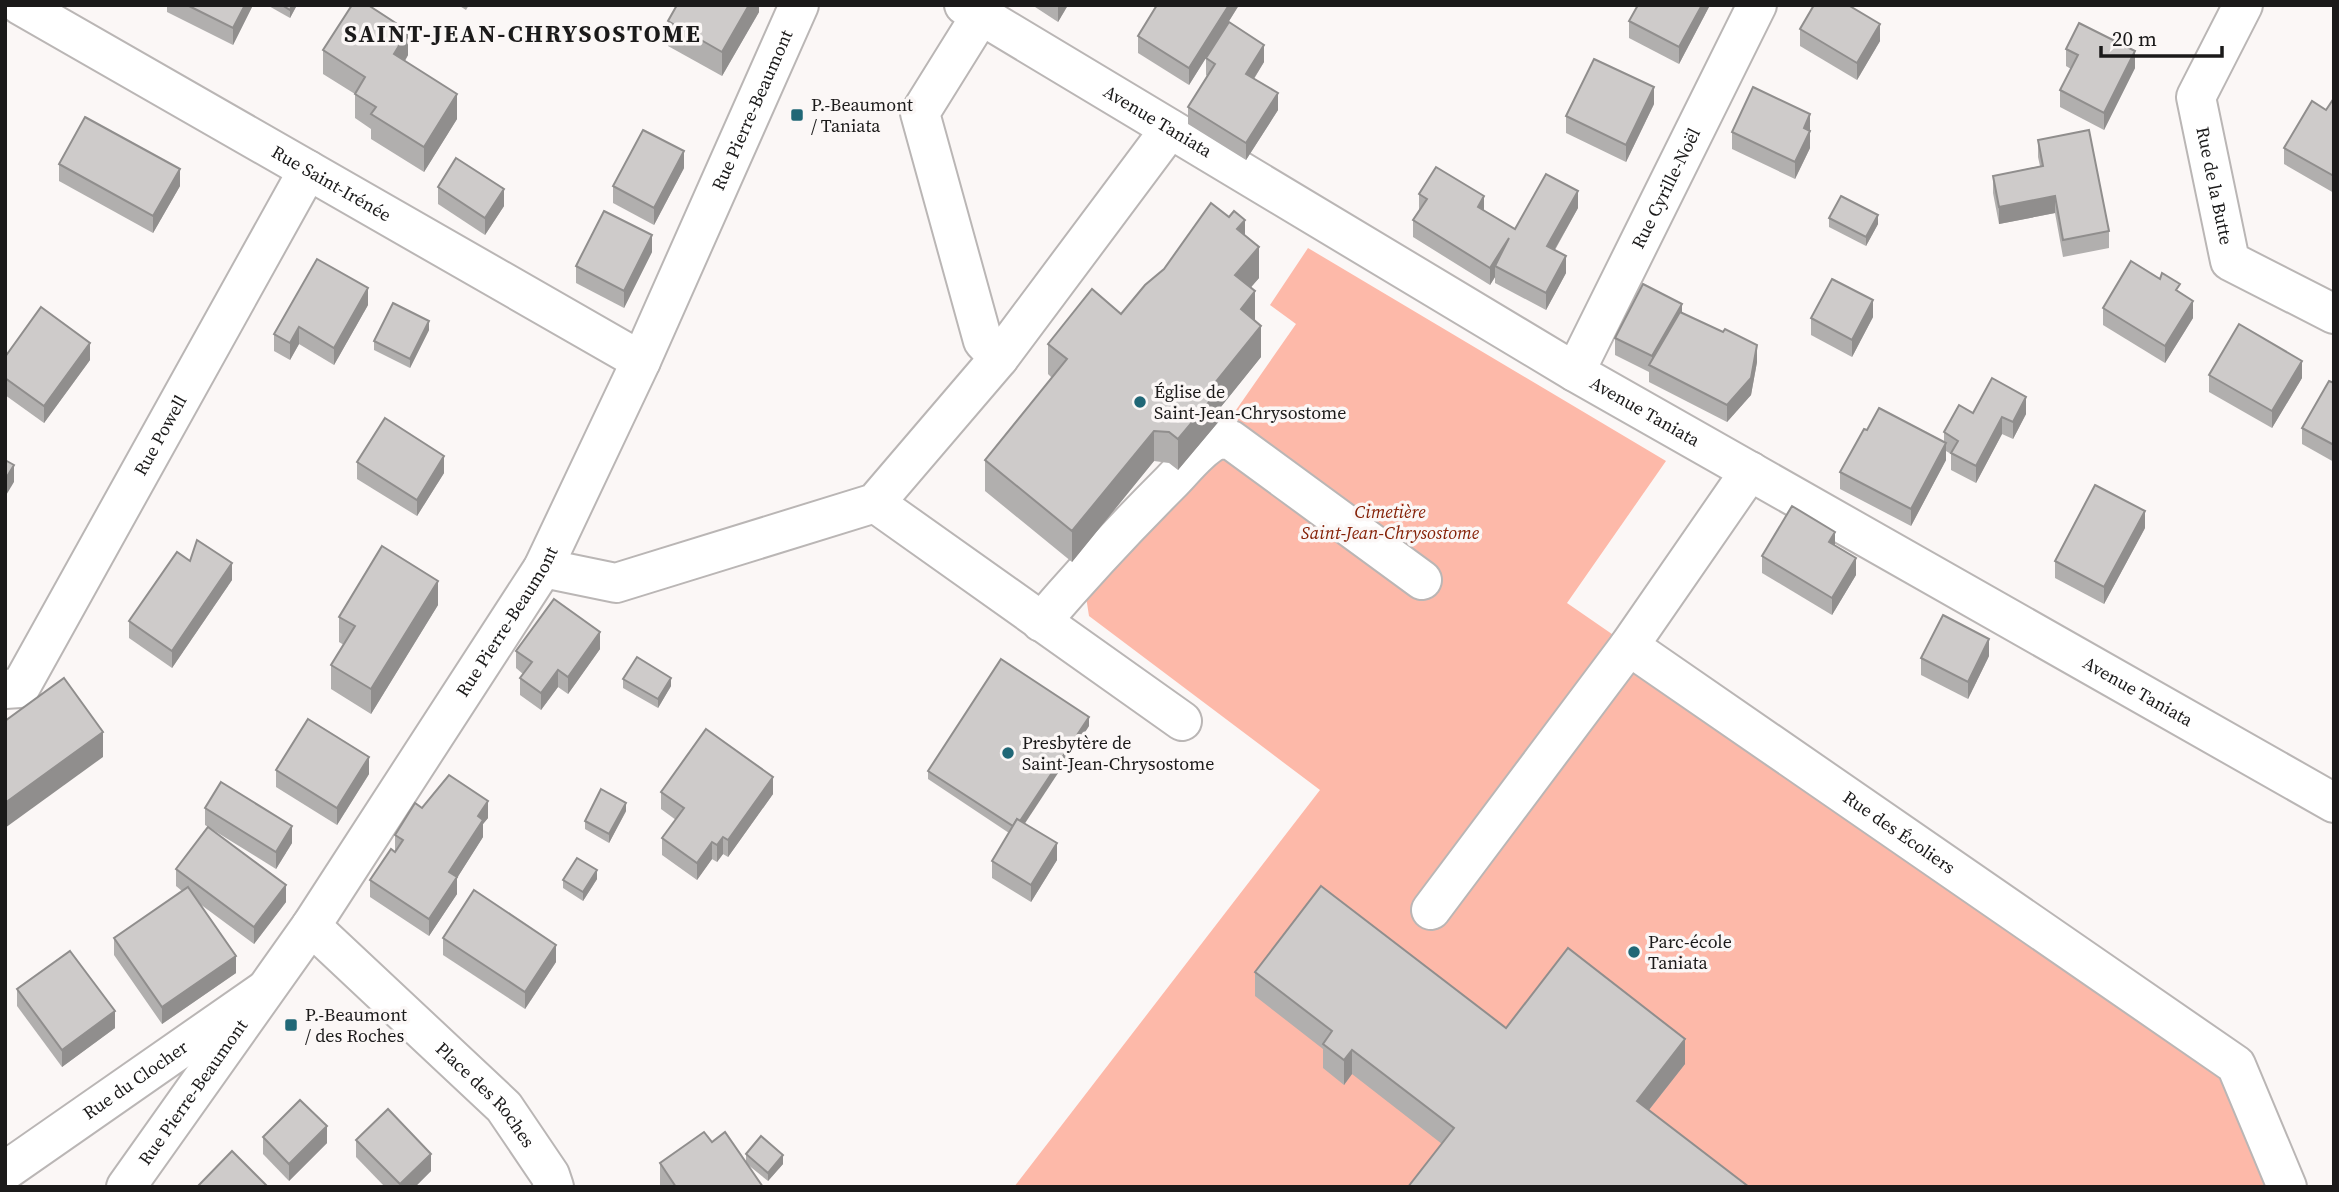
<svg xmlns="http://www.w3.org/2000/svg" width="2339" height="1192" font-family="'Source Serif 4',serif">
<rect width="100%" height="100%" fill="#fbf7f6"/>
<!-- green -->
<polygon fill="#fdb9a9" points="1308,248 1666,461 1567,603 2236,1065 2287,1187 1014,1187 1320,790 1089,616 1084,584 1197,466 1296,324 1270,305"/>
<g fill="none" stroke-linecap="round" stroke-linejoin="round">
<!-- minor casing -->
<g stroke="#bab6b5" stroke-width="42">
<g id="minor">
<path id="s1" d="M 20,5 L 641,361"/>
<path id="s2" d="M 2243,5 L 2196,97 L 2230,261 L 2334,314"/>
<polyline points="981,15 920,113 983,341 999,358"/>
<path id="s3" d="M 1575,372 L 1757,5"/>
<path id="s4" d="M 1750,471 L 1629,646 L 2236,1065 L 2287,1187"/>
<polyline points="875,503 1182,721"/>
<polyline points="543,568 616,583 875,503 999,358 1170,129"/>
<path d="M 1041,622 C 1083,573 1126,527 1171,482 C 1184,469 1199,449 1215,441 C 1220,439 1226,440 1231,440 L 1422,580"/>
<path id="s5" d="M 5,689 L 20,688 L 308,170"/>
<polyline points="1431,910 1629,646"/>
<path id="s6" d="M 311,926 L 504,1107 L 550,1175 L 554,1187"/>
<path id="s7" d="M 5,1171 L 262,992"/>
</g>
</g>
<!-- major casing -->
<g stroke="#bab6b5" stroke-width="42">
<g id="major">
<path id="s8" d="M 964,5 L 1575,372 L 2334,803"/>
<path id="s9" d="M 126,1187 L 311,926 L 543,568 L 641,361 L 799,5"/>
</g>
</g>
<!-- minor -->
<use href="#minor" stroke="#fff" stroke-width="38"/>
<!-- major -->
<use href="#major" stroke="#fff" stroke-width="38"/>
</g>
<!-- wall -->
<g fill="#b1afae">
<polygon points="167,5 253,5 233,45 167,12"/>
<polygon points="267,5 297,5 290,18"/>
<polygon points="458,5 469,5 466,10"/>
<polygon points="759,5 759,12 722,76 668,46 668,21"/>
<polygon points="1032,5 1068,5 1058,22"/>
<polygon points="1157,5 1239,5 1213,47 1264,62 1254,79 1278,110 1246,160 1188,124 1188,107 1207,76 1206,75 1206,58 1189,85 1138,53 1138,36"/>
<polygon points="1710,5 1679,64 1629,38 1629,21"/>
<polygon points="1800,29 1880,41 1857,80 1800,46"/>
<polygon points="2066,49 2135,68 2104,130 2060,107 2060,90 2071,69 2066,66"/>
<polygon points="323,50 408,55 405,61 457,119 424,172 371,139 371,129 355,118 355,94 323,74"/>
<polygon points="2334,98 2334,193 2284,164 2284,148 2326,110"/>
<polygon points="1654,104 1626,162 1566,133 1566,116"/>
<polygon points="1810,114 1810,148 1795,179 1732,149 1732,132"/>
<polygon points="2038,140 2109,231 2109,248 2063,257 2055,213 1999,224 1993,193 1993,176 2040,166 2038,157"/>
<polygon points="59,164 180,186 153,233 59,181"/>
<polygon points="684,168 654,225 613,203 613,186"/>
<polygon points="438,187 504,206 485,235 438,204"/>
<polygon points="1419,194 1484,210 1515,229 1578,208 1555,250 1566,273 1546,310 1495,283 1495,277 1490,285 1413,237 1413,220 1419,211"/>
<polygon points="1829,218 1878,224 1866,246 1829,227"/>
<polygon points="1245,235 1259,278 1250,288 1261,357 1220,408 1220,420 1178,470 1169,463 1154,461 1072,562 985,491 985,460 1052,378 1048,374 1048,344 1121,314"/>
<polygon points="652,252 624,308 576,283 576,266"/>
<polygon points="2180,293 2193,318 2165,363 2103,325 2103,308"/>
<polygon points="368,305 334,365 299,344 290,360 274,351 274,334"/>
<polygon points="1682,313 1757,362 1751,395 1727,422 1649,382 1649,372 1615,355 1615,338"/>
<polygon points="1873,317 1852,357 1811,335 1811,318"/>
<polygon points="429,330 410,368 374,350 374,341"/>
<polygon points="5,357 90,360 44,423 5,395"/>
<polygon points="2209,375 2302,378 2272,428 2209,392"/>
<polygon points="2334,383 2334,462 2302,444 2302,428"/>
<polygon points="1973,413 2026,414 2013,439 2002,434 1976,483 1951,470 1951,454 1946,451 1946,460 1911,526 1840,489 1840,472 1867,430 1944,442 1944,432"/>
<polygon points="357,462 444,473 417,516 357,479"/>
<polygon points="2145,528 2104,604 2055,578 2055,561"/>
<polygon points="1835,546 1856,575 1832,615 1762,573 1762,556"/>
<polygon points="190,561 232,580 172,668 129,638 129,621"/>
<polygon points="438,605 371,714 331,689 331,665 344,645 339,642 339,617"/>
<polygon points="600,649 568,694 558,687 541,710 520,695 520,678 523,674 516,668 516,651"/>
<polygon points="1989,656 1968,699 1921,675 1921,658"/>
<polygon points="623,679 671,686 658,708 623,688"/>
<polygon points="1089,726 1024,823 1057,860 1031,902 992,878 992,861 1009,833 928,779 928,771"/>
<polygon points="276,770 369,774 337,825 276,787"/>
<polygon points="661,792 773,794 728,857 723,854 717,862 712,859 697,880 662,855 662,838 676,820 661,809"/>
<polygon points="205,808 292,843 276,869 205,825"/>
<polygon points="422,808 488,818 483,824 483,837 457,878 457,894 429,936 370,897 370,880 395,852 395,835"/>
<polygon points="626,811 609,843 585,829 585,821"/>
<polygon points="176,869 286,902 254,944 200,904 236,973 162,1024 114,955 114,938 182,891 176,886"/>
<polygon points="597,879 583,901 563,888 563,880"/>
<polygon points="443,938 556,962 525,1009 443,955"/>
<polygon points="1255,972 1506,1028 1685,1064 1649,1110 1442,1144 1352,1074 1344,1085 1323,1068 1323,1049 1255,996"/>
<polygon points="17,989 115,1028 62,1067 17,1006"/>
<polygon points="263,1137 327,1143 289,1181 263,1154"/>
<polygon points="356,1140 431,1171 415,1187 385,1187 356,1157"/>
<polygon points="712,1142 746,1162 746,1154 783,1164 768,1181 747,1164 763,1187 660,1187 660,1163"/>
</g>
<!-- shaded-wall -->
<g fill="#908e8d">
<polygon points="245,5 253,5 233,45 233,28"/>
<polygon points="292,5 297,5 290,18 290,10"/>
<polygon points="749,5 759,5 759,12 722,76 722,52"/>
<polygon points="1058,5 1068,5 1058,22"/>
<polygon points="1229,5 1239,5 1189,85 1189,68"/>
<polygon points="1702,5 1710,5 1679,64 1679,47"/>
<polygon points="1880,24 1880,41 1857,80 1857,63"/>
<polygon points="408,31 408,55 394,79 394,54"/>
<polygon points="1264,45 1264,62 1246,91 1246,74"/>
<polygon points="2135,51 2135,68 2104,130 2104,113"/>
<polygon points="1654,87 1654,104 1626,162 1626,145"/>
<polygon points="1278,93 1278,110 1246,160 1246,143"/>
<polygon points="457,94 457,119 424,172 424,147"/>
<polygon points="1810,114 1810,148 1795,179 1795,162 1804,128"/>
<polygon points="684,151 684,168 654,225 654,208"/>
<polygon points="180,169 180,186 153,233 153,216"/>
<polygon points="504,189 504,206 485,235 485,218"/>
<polygon points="1578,191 1578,208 1547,263 1547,246"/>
<polygon points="1484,196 1484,213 1478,207"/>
<polygon points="2055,196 2055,213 1999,224 1999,207"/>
<polygon points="1878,215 1878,224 1866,246 1866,237"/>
<polygon points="1245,220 1245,251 1237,229"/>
<polygon points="652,235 652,252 624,308 624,291"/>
<polygon points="1509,238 1495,266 1495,277 1490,285 1490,268"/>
<polygon points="1259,247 1259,278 1235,306 1235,275"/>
<polygon points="1566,256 1566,273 1546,310 1546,293"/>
<polygon points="368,288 368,305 334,365 334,348"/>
<polygon points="1255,291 1255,322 1241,309"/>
<polygon points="1873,300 1873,317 1852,357 1852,340"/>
<polygon points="2193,301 2193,318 2165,363 2165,346"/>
<polygon points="1682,304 1682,321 1652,366 1652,356"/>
<polygon points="429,321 429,330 410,368 410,359"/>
<polygon points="1261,326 1261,357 1220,408 1220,420 1178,470 1178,439 1214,384"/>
<polygon points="299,327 299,344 290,360 290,343"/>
<polygon points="90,343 90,360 44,423 44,406"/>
<polygon points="1757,345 1757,362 1751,395 1727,422 1727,405"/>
<polygon points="2302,361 2302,378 2272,428 2272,411"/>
<polygon points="2026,397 2026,414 2013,439 2013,422"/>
<polygon points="2002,417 2002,434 1976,483 1976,466"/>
<polygon points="1154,431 1154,461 1072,562 1072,531"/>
<polygon points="1946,443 1946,460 1911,526 1911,509"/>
<polygon points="444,456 444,473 417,516 417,500"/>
<polygon points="14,465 14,482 5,497 5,480"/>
<polygon points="2145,511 2145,528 2104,604 2104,587"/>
<polygon points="1835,532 1835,549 1829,542"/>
<polygon points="1856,558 1856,575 1832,615 1832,598"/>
<polygon points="232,563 232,580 172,668 172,651"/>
<polygon points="438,581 438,605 371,714 371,689"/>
<polygon points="600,632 600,649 568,694 568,677"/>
<polygon points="1989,639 1989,656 1968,699 1968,682"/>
<polygon points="558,670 558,687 541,710 541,693"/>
<polygon points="671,678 671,686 658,708 658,699"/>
<polygon points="1089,717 1089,726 1016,837 1016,828"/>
<polygon points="103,732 103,757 5,828 5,803"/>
<polygon points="369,757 369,774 337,825 337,808"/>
<polygon points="773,777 773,794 728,857 728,840"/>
<polygon points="488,801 488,818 483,824 483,837 457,878 457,894 429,936 429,919 449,872 478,816"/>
<polygon points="626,803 626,811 609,843 609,834"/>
<polygon points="292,826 292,843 276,869 276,852"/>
<polygon points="723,837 723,854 717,862 717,845"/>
<polygon points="712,842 712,859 697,880 697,863"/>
<polygon points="1057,843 1057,860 1031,902 1031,885"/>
<polygon points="597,870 597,879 583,901 583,892"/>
<polygon points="286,885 286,902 254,944 254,927"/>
<polygon points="556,945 556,962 525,1009 525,992"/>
<polygon points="236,956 236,973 162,1024 162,1007"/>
<polygon points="115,1011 115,1028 62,1067 62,1050"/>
<polygon points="1685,1039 1685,1064 1637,1125 1637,1101"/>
<polygon points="1352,1050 1352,1074 1344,1085 1344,1060"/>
<polygon points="327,1126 327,1143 289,1181 289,1164"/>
<polygon points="431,1154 431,1171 415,1187 400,1187 400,1184"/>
<polygon points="783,1155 783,1164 768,1181 768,1173"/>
</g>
<!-- building -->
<g fill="#cecbca" stroke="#908e8d" stroke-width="2">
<polygon points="187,5 245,5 233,28"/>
<polygon points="282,5 292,5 290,10"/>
<polygon points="352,5 368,5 408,31 394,54 457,94 424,147 371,114 376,107 355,94 365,77 323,50"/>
<polygon points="677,5 749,5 722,52 668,21"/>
<polygon points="1157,5 1229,5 1189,68 1138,36"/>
<polygon points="1638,5 1702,5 1679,47 1629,21"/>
<polygon points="1814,5 1848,5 1880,24 1857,63 1800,29"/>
<polygon points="1229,22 1264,45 1246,74 1278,93 1246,143 1188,107 1215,64 1206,58"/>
<polygon points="2079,23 2135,51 2104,113 2060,90 2078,55 2066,49"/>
<polygon points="1594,59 1654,87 1626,145 1566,116"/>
<polygon points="1753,87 1810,114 1804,128 1810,131 1795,162 1732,132"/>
<polygon points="2334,98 2334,176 2284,148 2312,101 2326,110"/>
<polygon points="85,117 180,169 153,216 59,164"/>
<polygon points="643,130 684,151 654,208 613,186"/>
<polygon points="2089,130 2109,231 2063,240 2055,196 1999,207 1993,176 2043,166 2038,140"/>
<polygon points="456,158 504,189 485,218 438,187"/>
<polygon points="1436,167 1484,196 1478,207 1515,229 1546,174 1578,191 1547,246 1566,256 1546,293 1495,266 1509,238 1490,268 1413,220 1427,199 1419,194"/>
<polygon points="1841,196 1878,215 1866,237 1829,218"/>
<polygon points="1211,203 1229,217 1234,211 1245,220 1237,229 1259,247 1235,275 1255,291 1241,309 1261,326 1214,384 1220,389 1178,439 1169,432 1154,431 1072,531 985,460 1067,359 1048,344 1092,289 1121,314 1145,285 1164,269"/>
<polygon points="604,211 652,235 624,291 576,266"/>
<polygon points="317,259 368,288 334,348 299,327 290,343 274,334"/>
<polygon points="2131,261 2160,279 2162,273 2180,284 2176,290 2193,301 2165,346 2103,308"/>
<polygon points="1832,279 1873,300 1852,340 1811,318"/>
<polygon points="1643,284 1682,304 1652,356 1615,338"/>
<polygon points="393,303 429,321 410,359 374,341"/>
<polygon points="41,307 90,343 44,406 5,378 5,357"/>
<polygon points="1680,312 1723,332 1725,329 1757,345 1751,378 1727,405 1649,365"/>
<polygon points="2239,324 2302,361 2272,411 2209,375"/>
<polygon points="1992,378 2026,397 2013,422 2002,417 1976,466 1951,453 1958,441 1944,432 1959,405 1973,413"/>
<polygon points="2329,381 2334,383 2334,445 2302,428"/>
<polygon points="1879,408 1946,443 1911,509 1840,472 1864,429 1867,430"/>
<polygon points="385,418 444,456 417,500 357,462"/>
<polygon points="5,460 14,465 5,480"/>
<polygon points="2095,485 2145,511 2104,587 2055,561"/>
<polygon points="1792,506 1835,532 1829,542 1856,558 1832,598 1762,556"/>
<polygon points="197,540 232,563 172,651 129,621 177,552 190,561"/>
<polygon points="382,546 438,581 371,689 331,665 355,626 339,617"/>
<polygon points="554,599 600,632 568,677 558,670 541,693 520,678 532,662 516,651"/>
<polygon points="1943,615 1989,639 1968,682 1921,658"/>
<polygon points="637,657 671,678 658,699 623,679"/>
<polygon points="1001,659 1089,717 1020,821 1017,819 1013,826 928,771"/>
<polygon points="64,678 103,732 5,803 5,721"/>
<polygon points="308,719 369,757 337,808 276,770"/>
<polygon points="706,729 773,777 728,840 723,837 717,845 712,842 697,863 662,838 684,808 661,792"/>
<polygon points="449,775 488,801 478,816 483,820 449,872 457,877 429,919 370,880 391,849 395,852 403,840 395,835 415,803 422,808"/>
<polygon points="221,782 292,826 276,852 205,808"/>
<polygon points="601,789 626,803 609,834 585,821"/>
<polygon points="1017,819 1057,843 1031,885 992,861"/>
<polygon points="208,827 286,885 254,927 176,869"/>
<polygon points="577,858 597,870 583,892 563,880"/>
<polygon points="1321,886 1506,1028 1568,948 1685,1039 1637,1101 1749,1187 1408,1187 1454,1128 1352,1050 1344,1060 1323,1044 1332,1031 1255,972"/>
<polygon points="188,887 236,956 162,1007 114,938"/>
<polygon points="474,890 556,945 525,992 443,938"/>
<polygon points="70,951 115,1011 62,1050 17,989"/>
<polygon points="300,1100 327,1126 289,1164 263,1137"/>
<polygon points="388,1109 431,1154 400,1184 356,1140"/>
<polygon points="704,1132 712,1142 725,1132 763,1187 676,1187 660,1163"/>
<polygon points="761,1136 783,1155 768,1173 746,1154"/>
<polygon points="232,1151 268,1187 197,1187"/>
</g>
<!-- markers -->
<g fill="#206776" stroke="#fbf7f6" stroke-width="2.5">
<rect x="790" y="108" width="14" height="14" rx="3.5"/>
<circle cx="1140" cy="402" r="7"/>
<circle cx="1008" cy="753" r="7"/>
<circle cx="1634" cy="952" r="7"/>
<rect x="284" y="1018" width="14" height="14" rx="3.5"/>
</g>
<g text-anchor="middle" stroke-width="7" stroke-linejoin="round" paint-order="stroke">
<!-- poi labels -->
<g font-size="18" fill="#1b1a1a" stroke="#fbf7f6" text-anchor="start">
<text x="811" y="111">P.-Beaumont<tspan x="811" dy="21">/ Taniata</tspan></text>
<text x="1154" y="398">Église de<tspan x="1154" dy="21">Saint-Jean-Chrysostome</tspan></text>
<text x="1022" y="749">Presbytère de<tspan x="1022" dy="21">Saint-Jean-Chrysostome</tspan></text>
<text x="1648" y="948">Parc-école<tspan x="1648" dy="21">Taniata</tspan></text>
<text x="305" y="1021">P.-Beaumont<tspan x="305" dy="21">/ des Roches</tspan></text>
</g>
<!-- street labels -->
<g font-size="18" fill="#1b1a1a" stroke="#fbf7f6">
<text dy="6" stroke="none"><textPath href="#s9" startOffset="1250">Rue Pierre-Beaumont</textPath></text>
<text dy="6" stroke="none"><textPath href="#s8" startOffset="226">Avenue Taniata</textPath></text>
<text dy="6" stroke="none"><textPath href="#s1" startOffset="359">Rue Saint-Irénée</textPath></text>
<text dy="6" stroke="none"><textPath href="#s2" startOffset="194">Rue de la Butte</textPath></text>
<text dy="6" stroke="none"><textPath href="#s3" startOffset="205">Rue Cyrille-Noël</textPath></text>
<text dy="6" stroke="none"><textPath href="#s8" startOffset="793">Avenue Taniata</textPath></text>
<text dy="6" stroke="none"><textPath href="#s5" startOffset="304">Rue Powell</textPath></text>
<text dy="6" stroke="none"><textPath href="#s9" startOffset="682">Rue Pierre-Beaumont</textPath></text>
<text dy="6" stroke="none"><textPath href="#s8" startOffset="1360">Avenue Taniata</textPath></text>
<text dy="6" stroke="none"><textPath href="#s4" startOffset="541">Rue des Écoliers</textPath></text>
<text dy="6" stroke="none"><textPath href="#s7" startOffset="159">Rue du Clocher</textPath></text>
<text dy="6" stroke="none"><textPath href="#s9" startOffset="116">Rue Pierre-Beaumont</textPath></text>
<text dy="6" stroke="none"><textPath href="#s6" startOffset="243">Place des Roches</textPath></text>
</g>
<!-- park labels -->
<g font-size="18" font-style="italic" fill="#852107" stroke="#fbf7f6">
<text x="1390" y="518">Cimetière<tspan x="1390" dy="21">Saint-Jean-Chrysostome</tspan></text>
</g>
<!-- district labels -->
<g font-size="24" font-weight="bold" letter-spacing="2" fill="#1b1a1a" stroke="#fbf7f6">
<text x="523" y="42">SAINT-JEAN-CHRYSOSTOME</text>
</g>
</g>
<!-- border -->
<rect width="2339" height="1192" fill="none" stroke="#1b1a1a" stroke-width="14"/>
<!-- scale -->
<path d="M2101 46v10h121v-10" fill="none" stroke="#1b1a1a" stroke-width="3.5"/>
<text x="2112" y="46" font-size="21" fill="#1b1a1a" stroke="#fbf7f6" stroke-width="5" paint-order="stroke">20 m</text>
</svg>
